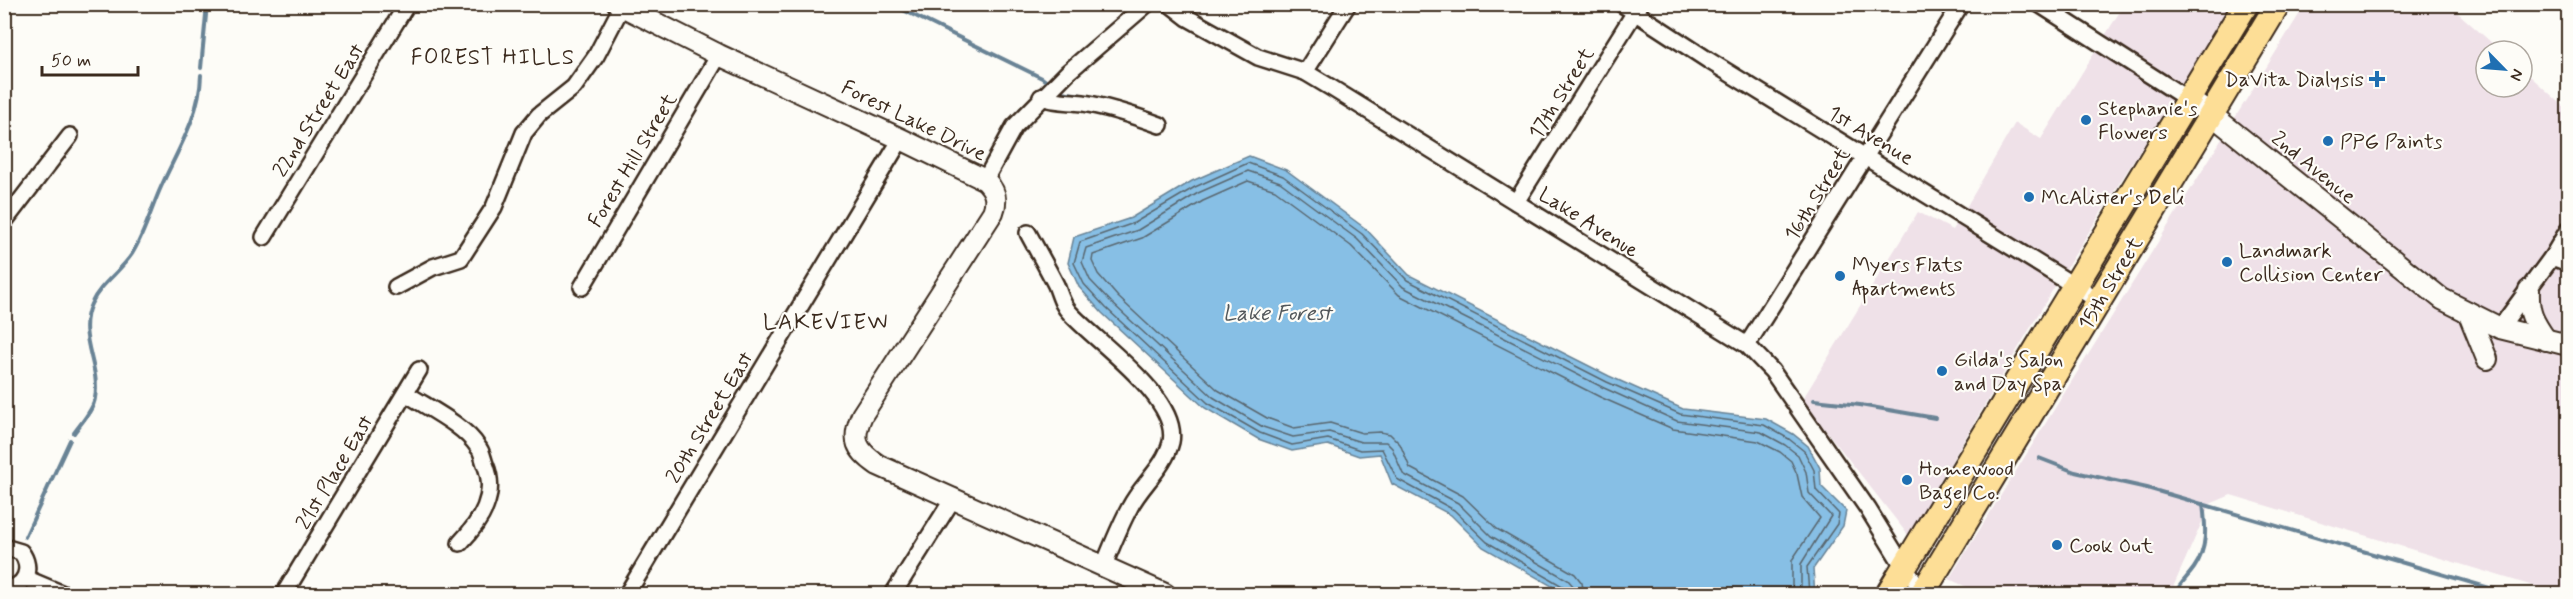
<svg xmlns="http://www.w3.org/2000/svg" width="2573" height="599" font-family="Mynerve,sans-serif">
<rect width="100%" height="100%" fill="#fdfcf7"/>
<filter id="ink" filterUnits="userSpaceOnUse"><feTurbulence type="fractalNoise" baseFrequency=".0167" numOctaves="2"/><feDisplacementMap in="SourceGraphic" scale="12" xChannelSelector="R" yChannelSelector="G"/><feConvolveMatrix kernelMatrix="1 2 1 2 8 2 1 2 1" color-interpolation-filters="sRGB"/></filter>
<g filter="url(#ink)">
<!-- built -->
<g fill="#efe1e8">
<polygon points="2124,5 2231,5 2052,291 1908,535 1802,400 1918,212 1953,230 2015,123 2041,139"/>
<polygon points="2305,5 2449,5 2501,51 2486,51 2486,87 2522,87 2522,69 2568,110 2568,594 2560,594 2231,495 2210,504 2170,594 1982,594 1949,579"/>
</g>
<!-- water -->
<polygon fill="#87bfe5" stroke="#698395" stroke-width="1.5" points="1249,156 1286,170 1366,229 1409,275 1609,376 1683,409 1766,419 1793,434 1808,446 1820,468 1821,486 1846,511 1843,526 1813,569 1815,594 1566,594 1483,547 1451,515 1392,484 1380,454 1359,456 1328,445 1292,451 1258,439 1205,408 1102,313 1079,287 1068,263 1074,237 1131,218 1192,181"/>
<g fill="none" stroke-linecap="round" stroke-linejoin="round">
<!-- shore -->
<g stroke="#59666e" stroke-width="1.5">
<polyline points="1567,594 1564,587 1487,542 1454,510 1397,479 1382,449 1360,450 1328,439 1292,445 1260,433 1208,403 1106,308 1084,284 1074,263 1080,242 1134,223 1195,187 1248,163 1283,176 1362,234 1407,280 1607,382 1680,414 1764,425 1789,439 1804,451 1814,470 1816,490 1839,514 1837,524 1807,567 1809,594"/>
<polyline points="1575,594 1574,587 1568,580 1491,536 1458,503 1403,474 1392,448 1386,442 1361,442 1329,432 1293,437 1263,427 1213,397 1112,303 1090,280 1082,262 1086,248 1138,230 1198,193 1248,171 1280,182 1357,239 1403,287 1604,388 1677,421 1761,432 1785,445 1798,455 1806,472 1809,493 1831,516 1801,564 1801,594"/>
<polyline points="1584,594 1582,583 1575,574 1497,529 1463,496 1410,468 1400,444 1390,434 1380,432 1362,433 1330,423 1294,428 1267,418 1218,390 1118,297 1098,274 1092,261 1093,255 1142,238 1203,201 1248,181 1275,190 1351,246 1399,295 1600,397 1673,429 1758,441 1780,452 1791,461 1797,474 1802,497 1820,518 1792,560 1792,594"/>
</g>
<!-- stream -->
<g stroke="#698395" stroke-width="4">
<polyline points="891,4 1042,78 1051,85"/>
<polyline points="201,68 207,4"/>
<polyline points="1057,89 1061,92 1082,95"/>
<polyline points="1814,400 1860,405 1935,418"/>
<path d="M 74,433 C 81,423 94,409 95,398 C 101,365 76,336 91,304 C 100,284 120,272 132,254 C 145,233 151,209 161,187 C 177,151 200,116 201,75"/>
<polyline points="2039,458 2075,472 2147,488 2510,594"/>
<polyline points="25,537 70,440"/>
<path d="M 2175,594 C 2180,583 2187,578 2194,568 C 2208,548 2206,527 2203,504"/>
</g>
<!-- minor casing -->
<g stroke="#3b2a1e" stroke-width="20">
<g id="minor">
<polyline points="1170,4 1188,18 1258,57 1305,72 1330,87 1747,345 1772,371 1868,509 1905,569 1924,592 1929,594"/>
<polyline points="1622,4 1708,60 2099,301"/>
<polyline points="2039,4 2189,100"/>
<polyline points="1305,72 1348,4"/>
<path d="M 1041,97 C 1055,102 1068,101 1083,103 C 1109,107 1135,116 1160,125"/>
<polyline points="985,180 1014,127 1068,72 1147,4"/>
<polyline points="1516,202 1640,4"/>
<polyline points="4,222 70,136"/>
<path d="M 1028,233 C 1037,250 1047,267 1056,285 C 1060,295 1062,305 1070,313 C 1096,342 1180,398 1171,442 C 1165,467 1141,485 1130,507 C 1120,525 1112,546 1104,565"/>
<polyline points="264,237 407,4"/>
<polyline points="2552,257 2568,263"/>
<polyline points="396,287 433,267 461,258 494,207 524,133 539,115 574,87 596,56 622,6"/>
<polyline points="582,287 719,55"/>
<polyline points="2500,328 2552,257 2568,230"/>
<polyline points="1747,345 1961,4"/>
<path d="M 407,394 C 428,408 464,425 478,447 C 482,451 483,459 485,464 C 498,495 481,521 460,543"/>
<path d="M 4,547 L 21,552 C 33,568 26,588 4,589"/>
<polyline points="25,578 63,594"/>
<polyline points="284,594 419,370"/>
<polyline points="627,594 901,139"/>
<polyline points="893,594 954,497"/>
</g>
</g>
<!-- tertiary casing -->
<g stroke="#3b2a1e" stroke-width="24">
<g id="tertiary">
<path d="M 618,4 L 719,55 L 901,139 L 985,180 C 995,190 998,199 993,212 L 862,415 C 851,440 856,450 878,465 L 1165,594"/>
<polyline points="2189,100 2212,115 2442,299 2500,328 2568,345"/>
<path d="M 2529,290 C 2528,313 2533,321 2546,340"/>
<polyline points="2468,312 2487,359"/>
</g>
</g>
<!-- primary casing -->
<g stroke="#3b2a1e" stroke-width="28">
<g id="primary">
<polyline points="1888,594 2246,4"/>
<polyline points="1922,594 2278,4"/>
</g>
</g>
<!-- minor -->
<use href="#minor" stroke="#fdfcf7" stroke-width="15"/>
<!-- tertiary -->
<use href="#tertiary" stroke="#fdfcf7" stroke-width="20"/>
<!-- primary -->
<use href="#primary" stroke="#fdde96" stroke-width="24"/>
</g>
</g>
<!-- markers -->
<g fill="#1f6fb2" stroke="#fdfcf7" stroke-width="2">
<path d="M2374 70h6v6h6v6h-6v6h-6v-6h-6v-6h6z"/>
<circle cx="2086" cy="120" r="6"/>
<circle cx="2328" cy="141" r="6"/>
<circle cx="2029" cy="197" r="6"/>
<circle cx="2227" cy="262" r="6"/>
<circle cx="1840" cy="276" r="6"/>
<circle cx="1942" cy="371" r="6"/>
<circle cx="1907" cy="480" r="6"/>
<circle cx="2057" cy="545" r="6"/>
</g>
<g text-anchor="middle" stroke-width="4.5" stroke-linejoin="round" paint-order="stroke">
<!-- poi labels -->
<g font-size="21" fill="#3b2a1e" stroke="#fdfcf7" text-anchor="start">
<text x="2364" y="86" text-anchor="end">DaVita Dialysis</text>
<text x="2098" y="115">Stephanie's<tspan x="2098" dy="24">Flowers</tspan></text>
<text x="2340" y="148">PPG Paints</text>
<text x="2041" y="204">McAlister's Deli</text>
<text x="2239" y="257">Landmark<tspan x="2239" dy="24">Collision Center</tspan></text>
<text x="1852" y="271">Myers Flats<tspan x="1852" dy="24">Apartments</tspan></text>
<text x="1954" y="366">Gilda's Salon<tspan x="1954" dy="24">and Day Spa</tspan></text>
<text x="1919" y="475">Homewood<tspan x="1919" dy="24">Bagel Co.</tspan></text>
<text x="2069" y="552">Cook Out</text>
</g>
<!-- street labels -->
<g font-size="21" fill="#3b2a1e" stroke="#fdfcf7">
<text transform="translate(1561 93) rotate(-58)" y="7">17th Street</text>
<text transform="translate(318 110) rotate(-58)" y="7">22nd Street East</text>
<text transform="translate(914 120) rotate(26)" y="7">Forest Lake Drive</text>
<text transform="translate(1871 135) rotate(31)" y="7">1st Avenue</text>
<text transform="translate(632 160) rotate(-59)" y="7">Forest Hill Street</text>
<text transform="translate(2314 167) rotate(39)" y="7">2nd Avenue</text>
<text transform="translate(1817 194) rotate(-58)" y="7">16th Street</text>
<text transform="translate(1589 222) rotate(32)" y="7">Lake Avenue</text>
<text transform="translate(2110 283) rotate(-59)" y="7">15th Street</text>
<text transform="translate(709 417) rotate(-59)" y="7">20th Street East</text>
<text transform="translate(334 472) rotate(-59)" y="7">21st Place East</text>
</g>
<!-- neighbourhood labels -->
<g font-size="22" letter-spacing="1.5" fill="#3b2a1e" stroke="#fdfcf7">
<text x="493" y="64">FOREST HILLS</text>
<text x="826" y="329">LAKEVIEW</text>
</g>
<!-- water labels -->
<g font-size="22" font-style="italic" fill="#52575a" stroke="#fdfcf7">
<text x="1277" y="320">Lake Forest</text>
</g>
</g>
<!-- margin -->
<rect width="2573" height="599" fill="none" stroke="#fdfcf7" stroke-width="24"/>
<rect x="12" y="12" width="2549" height="575" fill="none" stroke="#3b2a1e" stroke-width="2" filter="url(#ink)"/>
<!-- north arrow -->
<g transform="translate(2504 69) rotate(115)"><circle r="28" fill="#fdfcf7" stroke="#afa8a0" stroke-width="1.5"/>
<path d="M0-4.5L10 22L0 15L-10 22Z" fill="#1f6fb2"/>
<text y="-9" font-size="16" font-weight="bold" text-anchor="middle" fill="#3b2a1e">N</text>
</g>
<!-- scale -->
<path d="M42 66v9h96v-9" fill="none" stroke="#3b2a1e" stroke-width="3"/>
<text x="51" y="66" font-size="18" fill="#3b2a1e" stroke="#fdfcf7" stroke-width="4.5" paint-order="stroke">50 m</text>
</svg>
